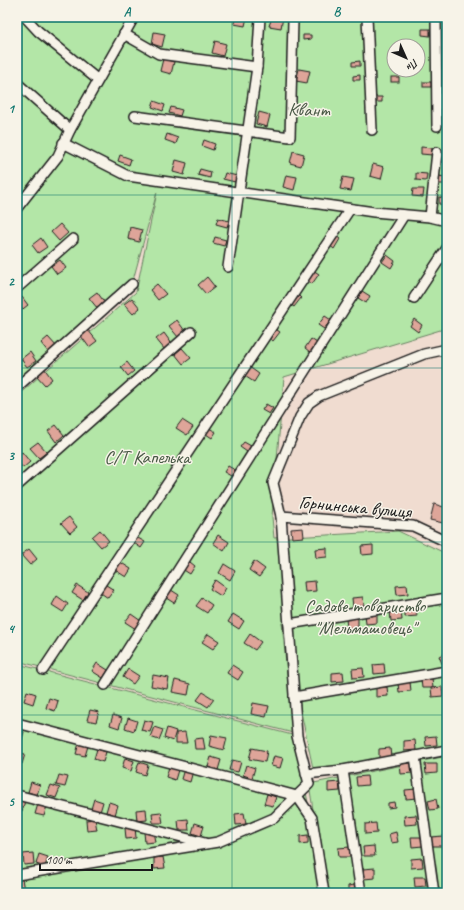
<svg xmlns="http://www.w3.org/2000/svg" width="464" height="910" font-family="Caveat,sans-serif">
<rect width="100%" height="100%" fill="#f0dcd0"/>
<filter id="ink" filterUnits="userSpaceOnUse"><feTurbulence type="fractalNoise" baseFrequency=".025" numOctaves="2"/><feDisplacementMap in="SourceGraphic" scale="8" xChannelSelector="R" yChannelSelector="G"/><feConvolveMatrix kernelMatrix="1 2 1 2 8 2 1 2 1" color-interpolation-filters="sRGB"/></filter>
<g filter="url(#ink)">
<!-- green -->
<g fill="#b3e6a7" stroke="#688162" fill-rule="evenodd">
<path d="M 17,17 L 447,17 L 447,328 L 284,377 L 272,517 L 274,538 L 398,531 L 447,554 L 447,749 L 314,773 L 282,623 L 293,733 L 21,662 L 18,664 L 296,736 L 324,893 L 17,893 L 17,396 L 136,292 L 157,192 L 132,284 L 17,386 L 17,206 L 23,201 L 17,195 ZM 394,46 L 418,46 L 418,70 L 394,70 Z"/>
<polygon points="447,756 447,893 326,893 309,784"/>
</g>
<!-- building -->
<g fill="#dea599" stroke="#1c1c1c">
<polygon points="235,17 247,17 245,26 234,24"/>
<polygon points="272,17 283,17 281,28 269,26"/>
<polygon points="422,29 430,29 430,36 422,35"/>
<polygon points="154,32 165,34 162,47 152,44"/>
<polygon points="303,35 311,35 311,39 303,40"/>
<polygon points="215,41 226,44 223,56 212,53"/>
<polygon points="163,59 174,62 171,74 160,71"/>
<polygon points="360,61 360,66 352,66 352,62"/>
<rect x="443" y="61" width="4" height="7"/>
<polygon points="299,69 310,71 307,83 296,81"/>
<polygon points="360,75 360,80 353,80 353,76"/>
<rect x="391" y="77" width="8" height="5"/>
<rect x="423" y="82" width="8" height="5"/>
<polygon points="374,97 382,97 382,102 375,102"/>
<polygon points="154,101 165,105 163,111 152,107"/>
<polygon points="171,107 182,110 180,116 169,113"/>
<polygon points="259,112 270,115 267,127 256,124"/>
<polygon points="167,134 178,138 176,144 165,140"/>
<polygon points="204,140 215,144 213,150 202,146"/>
<polygon points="421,147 432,148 432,155 421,154"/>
<polygon points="293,151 304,154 301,166 290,163"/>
<polygon points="120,155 131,159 129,165 118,161"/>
<polygon points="176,160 187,163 184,175 173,172"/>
<polygon points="373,164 384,167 381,179 370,176"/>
<polygon points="200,169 211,172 210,178 198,175"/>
<polygon points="225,173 237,176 235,182 223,179"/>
<polygon points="416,173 427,174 426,181 416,180"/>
<polygon points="286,175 297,177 294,190 283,187"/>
<polygon points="438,176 447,177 447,184 437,184"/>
<polygon points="343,177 354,179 351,191 340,189"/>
<polygon points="413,189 424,189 423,197 412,196"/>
<polygon points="439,197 447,198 447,205 439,204"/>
<polygon points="218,218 229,221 227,227 216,224"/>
<polygon points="60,224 68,233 59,241 51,232"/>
<polygon points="130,227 142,230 139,242 128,239"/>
<polygon points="335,235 340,239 334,249 328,244"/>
<polygon points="215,237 226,240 224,246 213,243"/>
<polygon points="41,238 47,247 38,253 32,245"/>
<polygon points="387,255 395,261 391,268 382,262"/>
<polygon points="60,260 66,268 57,274 51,266"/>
<polygon points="313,270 319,274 312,284 306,279"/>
<polygon points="207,277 215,287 206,294 198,285"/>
<polygon points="157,284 166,294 158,300 150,290"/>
<polygon points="362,291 370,296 366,303 358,298"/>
<polygon points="97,292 105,303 98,309 89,298"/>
<polygon points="296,293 301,298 294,307 289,303"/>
<polygon points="22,297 28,305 19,312 17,308 17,301"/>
<polygon points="132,298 140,308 133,314 124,304"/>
<polygon points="325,316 331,320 324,329 318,325"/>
<polygon points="414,319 422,325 418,332 410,326"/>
<polygon points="177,320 185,331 178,337 169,326"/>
<polygon points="274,328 280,332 273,341 268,337"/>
<polygon points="88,330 97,341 89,347 81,336"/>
<polygon points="164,333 172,344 165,350 156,339"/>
<polygon points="48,337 57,347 49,353 41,343"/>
<polygon points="311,339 317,343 310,352 305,348"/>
<polygon points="182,348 191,358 183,364 175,354"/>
<polygon points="30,352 36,361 27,367 21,359"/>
<polygon points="127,362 134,371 128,376 121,367"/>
<polygon points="248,366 259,374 254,382 243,375"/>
<polygon points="44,368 52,379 45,385 36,375"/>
<polygon points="266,404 273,408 269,414 262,410"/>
<polygon points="182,420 193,427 187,435 176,428"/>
<polygon points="56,425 64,435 56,442 48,431"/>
<polygon points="209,428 216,432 212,438 206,434"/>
<polygon points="38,442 47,452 39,458 30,448"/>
<polygon points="244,442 251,446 247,452 240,447"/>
<polygon points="22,452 30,462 23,468 17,461 17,455"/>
<polygon points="228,466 235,470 231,476 224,472"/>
<polygon points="434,504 447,508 443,523 430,520"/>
<polygon points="69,517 77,527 70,533 61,523"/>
<polygon points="303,528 304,537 292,538 291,529"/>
<polygon points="100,530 109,541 101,547 92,537"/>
<polygon points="218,535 229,542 224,551 213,543"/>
<polygon points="138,538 145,542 141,548 134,543"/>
<polygon points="373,545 373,554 362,555 361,546"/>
<polygon points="327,548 327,557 316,558 315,549"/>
<polygon points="29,549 37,559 30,565 21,555"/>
<polygon points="185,558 195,566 190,574 179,567"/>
<polygon points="254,561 265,569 259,577 249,570"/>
<polygon points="120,562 131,569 126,577 115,570"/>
<polygon points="224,564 235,571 230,580 219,573"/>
<polygon points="215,580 226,588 221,596 210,589"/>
<polygon points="315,581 316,591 305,592 304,582"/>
<polygon points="103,583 114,590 108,598 98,591"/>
<polygon points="77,585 88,592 83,600 72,593"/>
<polygon points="407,585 408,594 397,595 396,586"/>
<polygon points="168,588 179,595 174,603 163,596"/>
<polygon points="57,596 68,604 63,612 52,605"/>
<polygon points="363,597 364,606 353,607 352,598"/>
<polygon points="202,598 212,605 207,613 196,606"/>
<polygon points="416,607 417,616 405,617 405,608"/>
<polygon points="401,610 402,620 391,621 390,611"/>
<polygon points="377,613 377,623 366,624 365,614"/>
<polygon points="131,614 141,621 136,629 125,622"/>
<polygon points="233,614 244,621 239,629 228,622"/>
<polygon points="358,618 358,627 347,628 346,619"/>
<polygon points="208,634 219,641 213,649 202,642"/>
<polygon points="250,634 261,642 255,650 244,643"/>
<polygon points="447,652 447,664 443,666 439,656"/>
<polygon points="97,663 108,670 103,678 92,671"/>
<polygon points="384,664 385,673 374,674 373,665"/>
<polygon points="232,665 243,672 238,680 227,673"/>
<polygon points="363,668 364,677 353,678 352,669"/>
<polygon points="128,669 139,676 133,684 123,677"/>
<polygon points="343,672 344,681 332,682 332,673"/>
<polygon points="153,675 169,678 167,689 151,686"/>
<polygon points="432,678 433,688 422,688 421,679"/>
<polygon points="175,680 190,684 188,695 172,692"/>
<polygon points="410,682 411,691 399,692 398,683"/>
<polygon points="376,687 387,687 388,696 376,697"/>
<polygon points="442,687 443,696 432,697 431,688"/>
<polygon points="27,691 36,694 33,704 24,701"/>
<polygon points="203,692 214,699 208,707 197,700"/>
<polygon points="49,698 58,701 55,711 46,708"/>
<polygon points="253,703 269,706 266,717 251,714"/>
<polygon points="90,710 99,712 96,722 87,720"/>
<polygon points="113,715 122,718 119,728 110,725"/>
<polygon points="128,718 137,721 134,731 125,728"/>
<polygon points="144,720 153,722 150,732 141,730"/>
<polygon points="154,727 163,730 159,740 150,737"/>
<polygon points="167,728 176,731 173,741 164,738"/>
<polygon points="17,730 24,732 21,742 17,741"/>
<polygon points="185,732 187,743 176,743 176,733"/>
<polygon points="211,735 227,738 224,750 209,746"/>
<polygon points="436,736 437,745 426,746 425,737"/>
<polygon points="203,738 205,749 195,749 194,739"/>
<polygon points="415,740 416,750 404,751 404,741"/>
<polygon points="79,743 88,746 85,756 76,754"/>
<polygon points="252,748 267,751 265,762 249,759"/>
<polygon points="390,748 391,757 379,758 379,749"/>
<polygon points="97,749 106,752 103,762 94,759"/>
<polygon points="17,752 25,754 22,764 17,763"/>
<polygon points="274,756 283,758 280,768 271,766"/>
<polygon points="211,757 221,760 218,770 208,767"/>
<polygon points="125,758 134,761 131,771 122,768"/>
<polygon points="232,760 241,762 238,772 229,770"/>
<polygon points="139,762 148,765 145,775 136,772"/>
<polygon points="411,763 412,773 401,774 400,764"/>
<polygon points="425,764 437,764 437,773 426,774"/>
<polygon points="246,765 255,768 252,778 243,775"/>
<polygon points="169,767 178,770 175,780 166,777"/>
<polygon points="184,769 193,771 190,782 181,779"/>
<polygon points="59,775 68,777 65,787 56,785"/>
<polygon points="367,776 368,785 357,786 356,777"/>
<polygon points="31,782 40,785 37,795 28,792"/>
<polygon points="339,782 340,791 328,792 328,783"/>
<polygon points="51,785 60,788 56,798 47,795"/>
<polygon points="416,789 417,798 406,799 405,790"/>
<polygon points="267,794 276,797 273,806 264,804"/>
<polygon points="17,798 25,801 22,811 17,809"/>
<polygon points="94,799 103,802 100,812 91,809"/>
<polygon points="436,799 438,809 430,810 428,801"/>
<polygon points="109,802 118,805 115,815 106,812"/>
<polygon points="394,802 395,807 388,808 388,803"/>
<polygon points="38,804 47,806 44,816 35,814"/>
<polygon points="146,809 147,820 137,821 136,810"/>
<polygon points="161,812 163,823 153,823 152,813"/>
<polygon points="244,813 246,824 236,825 235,814"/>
<polygon points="416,815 417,824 405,825 404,816"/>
<polygon points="95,819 97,830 87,831 86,820"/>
<polygon points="188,819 189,830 179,830 178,820"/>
<polygon points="195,823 204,826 201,836 192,833"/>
<polygon points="376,823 377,833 365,834 365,824"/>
<polygon points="135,827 136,838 126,839 125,828"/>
<polygon points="153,831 155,842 145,843 144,832"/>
<polygon points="396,832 398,842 391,843 389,834"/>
<polygon points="308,835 308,843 300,844 300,836"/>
<polygon points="443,836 443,846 432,846 431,837"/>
<polygon points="411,837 423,837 423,846 412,847"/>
<polygon points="374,846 375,856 364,856 363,847"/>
<polygon points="350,847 350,857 339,857 338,848"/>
<polygon points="33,853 34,864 24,865 23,854"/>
<polygon points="39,854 48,857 45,867 36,864"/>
<polygon points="163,857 165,868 154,869 154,858"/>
<polygon points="422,858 423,867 411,868 411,859"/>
<polygon points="375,868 375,878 364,879 363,869"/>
<polygon points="414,877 425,877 426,886 415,887"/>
<polygon points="17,879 22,879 24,890 17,890"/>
<polygon points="354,885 355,890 348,891 348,886"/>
</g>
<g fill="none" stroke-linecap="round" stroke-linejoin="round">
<!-- minor casing -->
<g stroke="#1c1c1c" stroke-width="12">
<g id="minor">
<polyline points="25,17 38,31 98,80"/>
<polyline points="367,17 372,130"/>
<polyline points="436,17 437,126"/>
<polyline points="124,34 159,54 257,67"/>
<polyline points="17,83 70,130"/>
<polyline points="135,116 290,137 293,21"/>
<polyline points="63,143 128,176 374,212 430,217 447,221"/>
<polyline points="17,208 58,156 70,130 134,17"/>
<polyline points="430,217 437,152"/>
<polyline points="228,267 257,67 260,17"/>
<polyline points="17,288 73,239"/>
<polyline points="414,298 447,248"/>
<polyline points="17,387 132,284"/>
<polyline points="17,486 191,332"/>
<polyline points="281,516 413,526 447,542"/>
<polyline points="289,624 447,598"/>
<polyline points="43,670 350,209"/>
<polyline points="105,685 404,215"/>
<polyline points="294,697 447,671"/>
<polyline points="17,723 297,796 312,818 324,893"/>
<polyline points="415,756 434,893"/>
<polyline points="343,770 361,893"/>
<polyline points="306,774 343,770 447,750"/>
<polyline points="17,795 205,843"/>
<polyline points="17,875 218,842 274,818 309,784 297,736 281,516 273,483 300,417 309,403 319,396 424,354 447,349"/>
</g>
</g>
<!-- minor -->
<use href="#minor" stroke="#f7f3e8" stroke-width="9"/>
</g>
</g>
<!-- grid -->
<path fill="none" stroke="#0f766e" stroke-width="1" stroke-opacity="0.55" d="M 232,17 L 232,893M 17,195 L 447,195M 17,368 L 447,368M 17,542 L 447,542M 17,715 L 447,715"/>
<g text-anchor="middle" stroke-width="3" stroke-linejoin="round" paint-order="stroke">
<!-- park labels -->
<g font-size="19" fill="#495946" stroke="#f7f3e8">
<text x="309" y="116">Квант</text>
<text x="147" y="463">С/Т Капелька</text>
<text x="365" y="612">Садове товариство<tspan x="365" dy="22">"Мельмашовець"</tspan></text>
</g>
<!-- street labels -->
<g font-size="19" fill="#1c1c1c" stroke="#f7f3e8">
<text transform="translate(355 506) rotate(5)" y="7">Горнинська вулиця</text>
</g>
</g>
<!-- margin -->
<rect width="464" height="910" fill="none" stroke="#f7f3e8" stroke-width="44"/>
<!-- north arrow -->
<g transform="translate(406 58) rotate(135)"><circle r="19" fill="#f7f3e8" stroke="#9f9d96"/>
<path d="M0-3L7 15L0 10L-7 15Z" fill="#1c1c1c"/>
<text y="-6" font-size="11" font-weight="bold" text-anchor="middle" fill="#1c1c1c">Пн</text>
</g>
<!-- scale -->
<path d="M40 864v6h112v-6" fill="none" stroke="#1c1c1c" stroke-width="2"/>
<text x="46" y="864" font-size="12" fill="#1c1c1c" stroke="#f7f3e8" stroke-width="3" paint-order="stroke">100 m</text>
<rect x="22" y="22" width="420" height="866" fill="none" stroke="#0f766e" stroke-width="1.5"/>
<g font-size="13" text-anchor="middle" font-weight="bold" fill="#0f766e">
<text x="127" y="16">A</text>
<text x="337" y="16">B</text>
<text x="11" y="113">1</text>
<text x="11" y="286">2</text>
<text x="11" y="460">3</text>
<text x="11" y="633">4</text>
<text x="11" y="806">5</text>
</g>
</svg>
